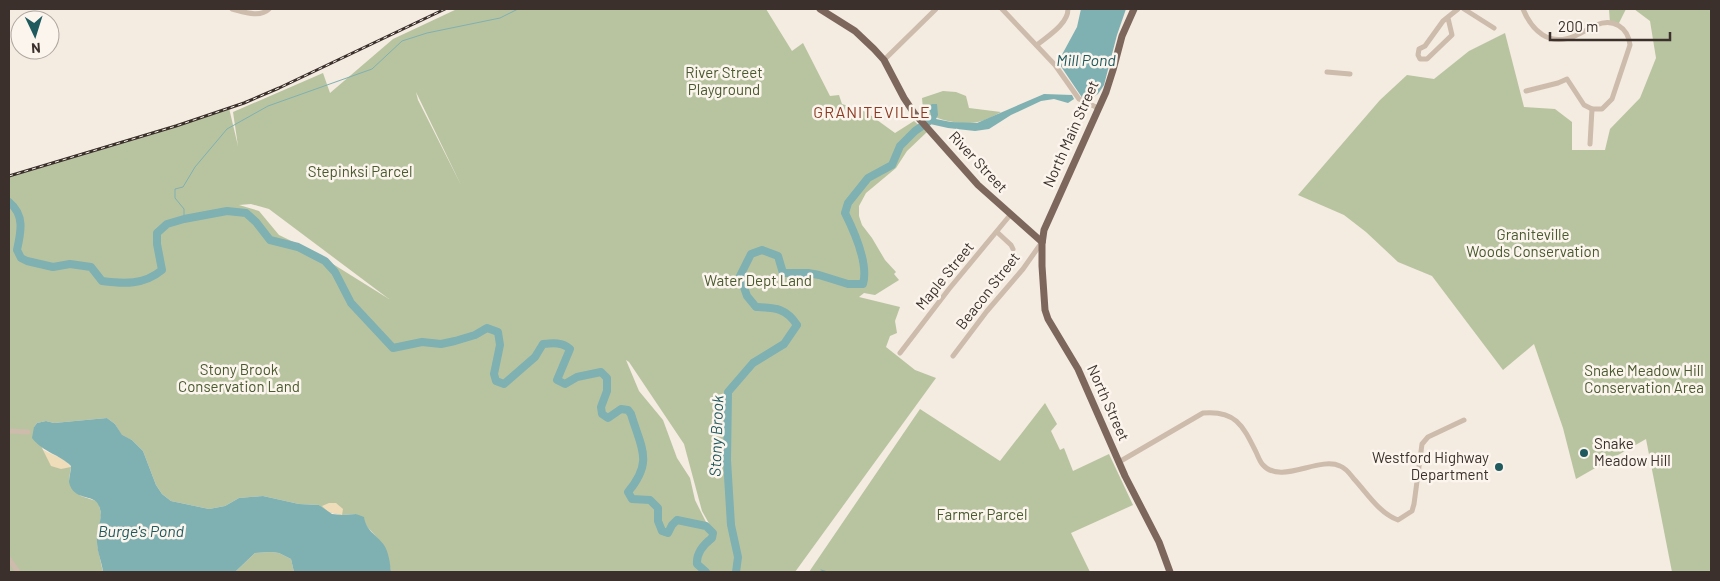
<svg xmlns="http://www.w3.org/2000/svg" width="1720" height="581" font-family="Barlow,sans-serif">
<rect width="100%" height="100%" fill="#f4ebe1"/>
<!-- green -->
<g fill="#b8c4a0" fill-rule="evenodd">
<path d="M 457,9 L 766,9 L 792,51 L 803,43 L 830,96 L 839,95 L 842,104 L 866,112 L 895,133 L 914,121 L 927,132 L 907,151 L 896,168 L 866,193 L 859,206 L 859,216 L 862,225 L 872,238 L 885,260 L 896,272 L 894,274 L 899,280 L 875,295 L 864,293 L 859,297 L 900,307 L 895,321 L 897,333 L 890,336 L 886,347 L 915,370 L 936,378 L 795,572 L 391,572 C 387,542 374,536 356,514 L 342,515 L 328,512 L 319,505 L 299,504 L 263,496 L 239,498 L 225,506 L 209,509 L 171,501 L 162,494 L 156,485 L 143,451 L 132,440 L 122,436 L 115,424 L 107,418 L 54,423 L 46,421 L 37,423 L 34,427 L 43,450 L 71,467 L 69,479 L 81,496 L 96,501 L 99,504 L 101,515 L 97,545 L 103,572 L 9,572 L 9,175 L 229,108 L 238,146 L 233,112 L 323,73 L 330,93 L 393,39 ZM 416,92 L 461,185 L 418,100 ZM 251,204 L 269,209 L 389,299 L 312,251 L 279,235 L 259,211 L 239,205 ZM 626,360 L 629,362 L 684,444 L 702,511 L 711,527 L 707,524 L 695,500 L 690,478 L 677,458 L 663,420 L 639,391 Z"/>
<polygon points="1609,9 1626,9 1618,25 1610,23"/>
<polygon points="1634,9 1711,9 1711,572 1672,572 1646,439 1576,479 1563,428 1534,344 1503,370 1432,276 1398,262 1366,232 1344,215 1298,195 1380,100 1407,75 1434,79 1469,51 1505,33 1524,107 1555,109 1572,122 1572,150 1605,150 1610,129 1640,98 1656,58 1650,21"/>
<path d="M 943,91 L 956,92 L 966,96 L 969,108 L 1001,112 C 994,116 986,120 978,122 C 967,125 940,122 931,114 L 930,118 L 924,120 L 922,98 Z"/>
<polygon points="1045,403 1057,424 1051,431 1060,450 1064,448 1073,471 1109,454 1133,505 1071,533 1090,572 809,572 920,409 1000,461"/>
<polygon points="271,552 279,553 291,559 294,572 235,572 255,553"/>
</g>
<!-- sand -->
<g fill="#efdcb8">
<polygon points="43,450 65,460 71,467 61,469 51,466"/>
<polygon points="329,503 336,503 343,509 342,515 328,512 322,506"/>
</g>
<!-- water -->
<g fill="#7fb0b2">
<polygon points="1081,9 1126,9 1117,35 1104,85 1098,94 1092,98 1083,99 1058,62 1077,27"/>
<polygon points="1044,94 1072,95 1074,99 1068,103 1054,99 1041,101 1011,115 989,129 975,131 948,128 930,124 924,120 930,118 931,114 928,107 932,104 937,104 938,115 936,119 951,122 977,123"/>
<path d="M 107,418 L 115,424 L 122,435 L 132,440 L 143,451 L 156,485 L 162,494 L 171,501 L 209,509 L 225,506 L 239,498 L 263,496 L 299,504 L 319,505 L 332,514 L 342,515 L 356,514 L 364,517 C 366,531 376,534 384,545 C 389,553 390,563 391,572 L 294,572 L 291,559 L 279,553 L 271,552 L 255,553 L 235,572 L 103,572 C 102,562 97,552 97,542 C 96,529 105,516 98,504 C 93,494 73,501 69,482 C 69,477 71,471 71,466 C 59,454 44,453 32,438 L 34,427 L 37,423 L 46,421 L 54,423 Z"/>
</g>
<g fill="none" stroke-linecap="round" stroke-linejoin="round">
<!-- stream -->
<g stroke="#7fb0b2" stroke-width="1">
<polyline points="184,219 184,209 175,198 175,189 183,187 195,167 227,129 268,106 372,69 402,41 427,33 500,18 518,9"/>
<polyline points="821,570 828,572"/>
<polyline points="882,572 892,572"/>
</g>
<!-- river -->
<g stroke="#7fb0b2" stroke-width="8">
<path d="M 9,202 C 25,215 21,232 17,250 L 21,258 L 27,261 L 53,267 L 70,264 L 91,267 L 102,281 C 124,284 144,285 162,270 L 157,244 L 157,233 L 167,224 L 184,219 L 227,211 L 246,213 L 256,222 L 270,240 L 298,247 L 325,261 L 335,272 L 351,303 L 393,348 L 422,342 L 441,344 L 455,341 L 475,335 L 487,328 L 498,332 L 500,345 L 494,374 L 496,381 L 504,384 L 535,357 L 543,344 C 553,343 562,342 570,349 L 557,380 L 565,384 L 577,377 L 601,372 L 607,378 L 607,391 L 601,407 L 602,414 L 608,418 L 621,409 L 628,410 L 631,414 C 641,448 654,461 628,492 L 632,499 L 650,500 L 658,508 L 658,521 L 662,531 L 668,533 L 672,525 L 677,520 L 706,526 L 713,533 L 712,538 C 703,545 696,553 697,564 L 706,572"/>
<path d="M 736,572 L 738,557 L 731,525 L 727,460 L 728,392 L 753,363 L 784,344 L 797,325 C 786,308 776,308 756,307 L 747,296 L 740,276 L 751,254 L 762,250 L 778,256 L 783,273 L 808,273 L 819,275 L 848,284 L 863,284 C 869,263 854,231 845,213 L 848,203 L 868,178 L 892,165 L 900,146 L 915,131 L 928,122"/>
</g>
<!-- minor -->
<g stroke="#cdbbac" stroke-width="5">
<path d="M 232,9 C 244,12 260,18 269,9"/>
<polyline points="1002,9 1055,65 1079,99 1098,108"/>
<polyline points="1464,9 1494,28"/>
<path d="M 1523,9 C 1532,31 1549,47 1575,36 C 1582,33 1588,29 1596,25 C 1613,18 1628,27 1630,45 L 1612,99 L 1602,109 L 1592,109 L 1584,105 L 1567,79 L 1558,83 L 1526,91"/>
<polyline points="1448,18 1452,35 1427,59 1420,59 1418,55 1419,49 1425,46 1443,21 1458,9"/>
<path d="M 1037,45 C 1048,36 1068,24 1068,9"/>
<polyline points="884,60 936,9"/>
<polyline points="1327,72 1350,74"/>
<polyline points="1590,144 1592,109"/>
<polyline points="997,232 1011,245 1013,249"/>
<polyline points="900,353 949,289 1011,214"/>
<polyline points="953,356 987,311 1023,269 1042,242"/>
<polyline points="9,431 28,432"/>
<path d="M 1119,462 L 1203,413 C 1236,410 1243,426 1256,452 C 1258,456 1260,462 1263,465 C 1281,485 1319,456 1340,466 C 1346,468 1350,474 1354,479 C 1367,493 1379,513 1398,520 L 1412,511 L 1414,504 L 1422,444 L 1428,437 L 1464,420"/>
<polyline points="9,559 18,572"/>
</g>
<!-- major -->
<g stroke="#7d675c" stroke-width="7">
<polyline points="820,9 855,31 874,49 884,60 904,98 914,113 978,185 1042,242"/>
<polyline points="1134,9 1122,36 1113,70 1106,92 1044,230 1042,244 1042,266 1045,310 1048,319 1078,369 1125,476 1159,542 1170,572"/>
</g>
<!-- rail casing -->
<g stroke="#3b302b" stroke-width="3">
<polyline id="rail" points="9,176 176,126 244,103 279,88 445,9"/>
</g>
<!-- rail -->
<use href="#rail" stroke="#fbf5ee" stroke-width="1" stroke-dasharray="4" stroke-linecap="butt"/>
</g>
<!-- markers -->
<g fill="#1f5a5e" stroke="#fbf5ee" stroke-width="2">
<circle cx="1584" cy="453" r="5"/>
<circle cx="1499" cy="467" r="5"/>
</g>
<g text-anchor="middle" stroke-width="5" stroke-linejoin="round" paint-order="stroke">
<!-- park labels -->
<g font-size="15" fill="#4a5a2e" stroke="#fbf5ee">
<text x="724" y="78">River Street<tspan x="724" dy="17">Playground</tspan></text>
<text x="360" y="177">Stepinksi Parcel</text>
<text x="1533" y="240">Graniteville<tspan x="1533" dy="17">Woods Conservation</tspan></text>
<text x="758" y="286">Water Dept Land</text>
<text x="239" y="375">Stony Brook<tspan x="239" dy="17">Conservation Land</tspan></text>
<text x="1644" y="376">Snake Meadow Hill<tspan x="1644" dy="17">Conservation Area</tspan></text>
<text x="982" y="520">Farmer Parcel</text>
</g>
<!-- street labels -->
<g font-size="15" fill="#3b302b" stroke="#fbf5ee">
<text transform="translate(1071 134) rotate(-66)" y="5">North Main Street</text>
<text transform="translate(978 162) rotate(47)" y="5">River Street</text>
<text transform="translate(945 276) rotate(-51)" y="5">Maple Street</text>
<text transform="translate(988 291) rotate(-52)" y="5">Beacon Street</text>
<text transform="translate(1108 403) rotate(66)" y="5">North Street</text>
</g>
<!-- poi labels -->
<g font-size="15" fill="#3b302b" stroke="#fbf5ee" text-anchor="start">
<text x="1594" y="449">Snake<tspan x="1594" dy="17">Meadow Hill</tspan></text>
<text x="1489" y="463" text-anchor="end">Westford Highway<tspan x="1489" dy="17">Department</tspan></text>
</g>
<!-- water labels -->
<g font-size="16" font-style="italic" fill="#1f5a5e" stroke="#fbf5ee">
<text x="1086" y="66">Mill Pond</text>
<text transform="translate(716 436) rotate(-88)" y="6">Stony Brook</text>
<text x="141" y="537">Burge's Pond</text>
</g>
<!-- neighbourhood labels -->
<g font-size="16" letter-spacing="1" fill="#8c3b22" stroke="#fbf5ee">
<text x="872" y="118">GRANITEVILLE</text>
</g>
</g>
<!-- border -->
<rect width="1720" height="581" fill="none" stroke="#3b302b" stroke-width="20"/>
<!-- north arrow -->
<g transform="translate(35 35) rotate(176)"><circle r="24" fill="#fbf5ee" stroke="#aea6a0"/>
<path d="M0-4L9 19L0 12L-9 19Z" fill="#1f5a5e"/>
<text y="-8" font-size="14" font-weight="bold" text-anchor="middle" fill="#3b302b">N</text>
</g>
<!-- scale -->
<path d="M1550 32v8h120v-8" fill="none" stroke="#3b302b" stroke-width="2.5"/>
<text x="1558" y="32" font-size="15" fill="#3b302b" stroke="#fbf5ee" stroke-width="4" paint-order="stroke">200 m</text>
</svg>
